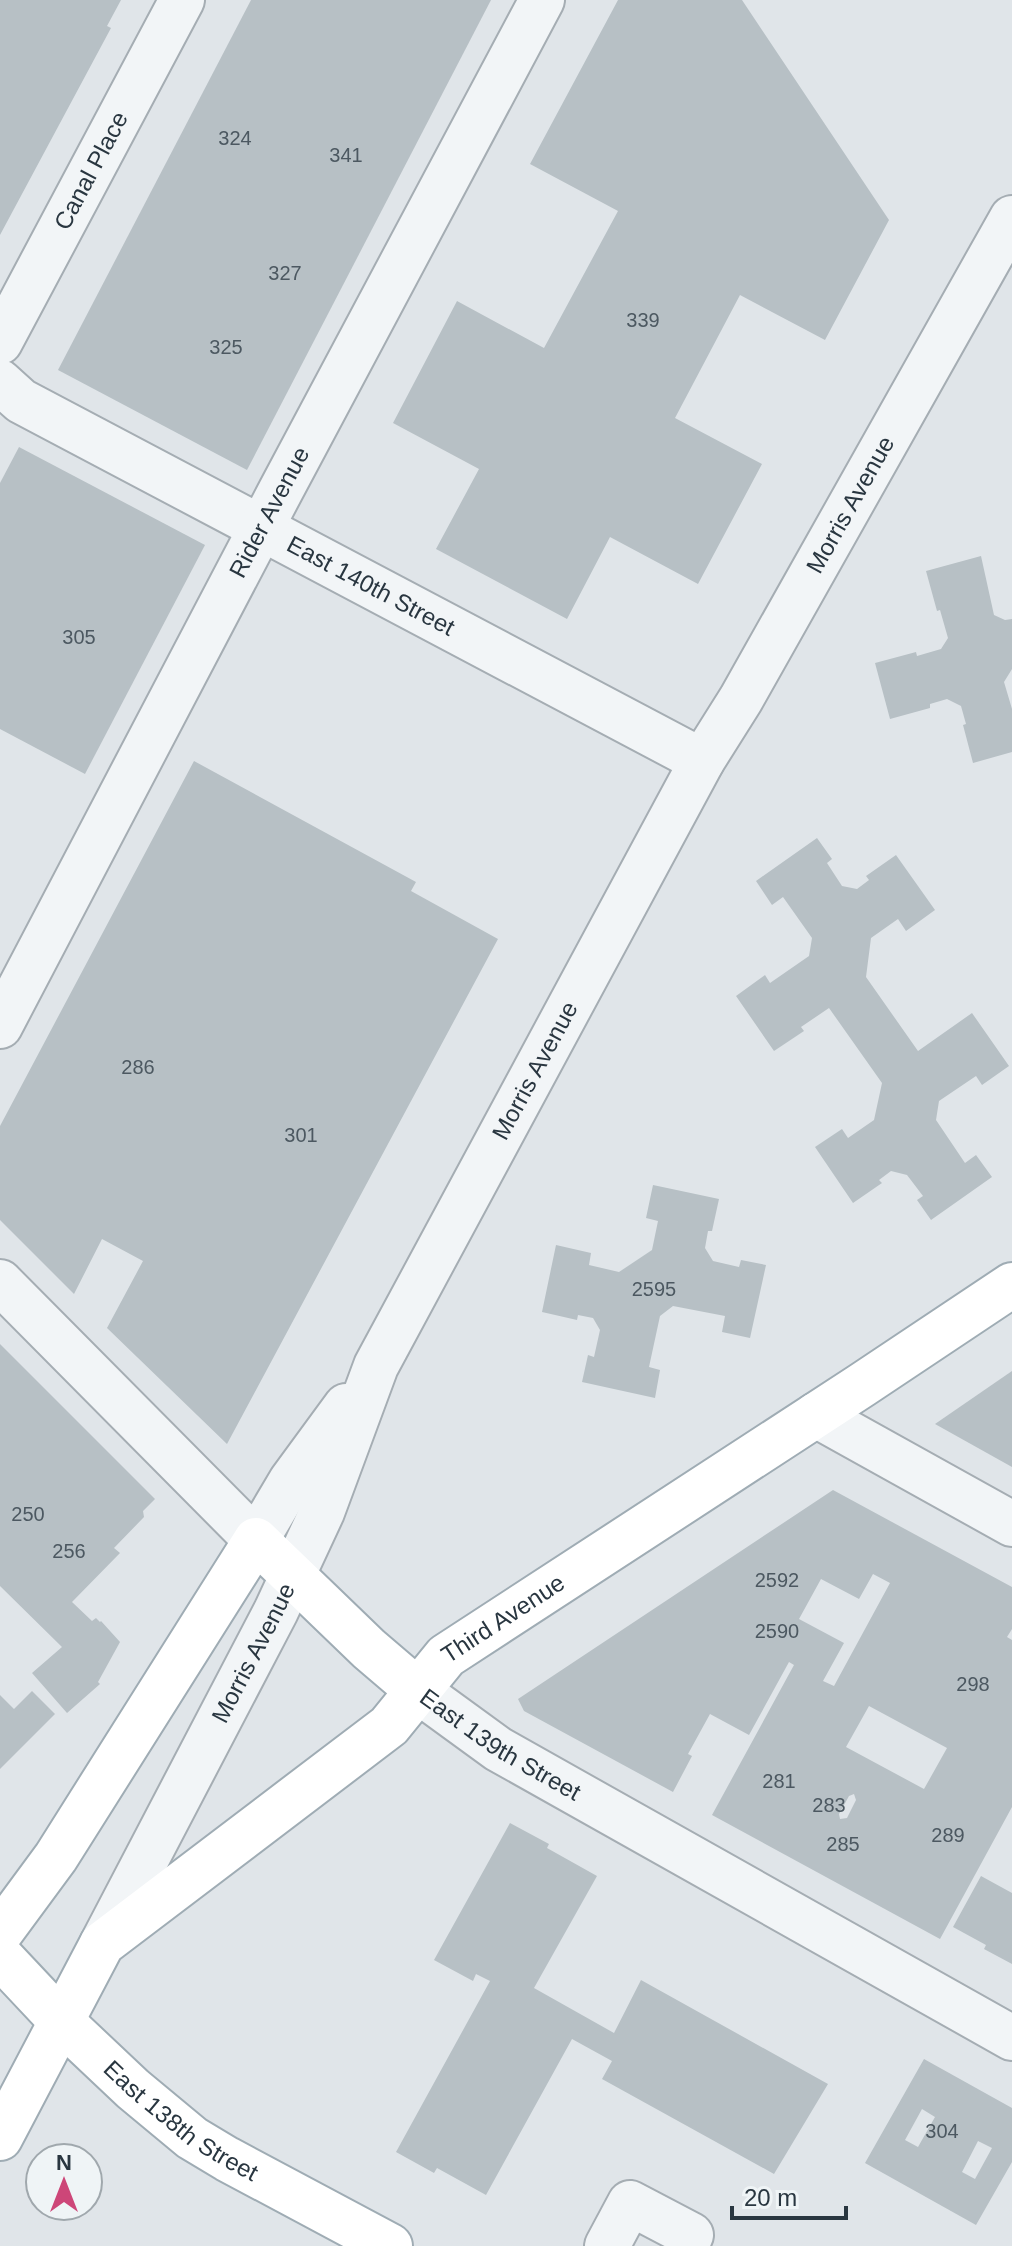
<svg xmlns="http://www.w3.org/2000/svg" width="1012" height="2246" font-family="Arial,sans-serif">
<rect width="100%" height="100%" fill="#e0e5e9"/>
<!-- building -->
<g fill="#b7c0c5" fill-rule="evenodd">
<polygon points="0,0 121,0 107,26 111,28 0,235"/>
<polygon points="251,0 491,0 247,470 58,370"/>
<polygon points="618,0 742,0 889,220 825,340 740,295 675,418 762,464 698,584 610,537 567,619 436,549 479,469 393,423 457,301 544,348 618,211 530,164"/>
<polygon points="19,447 205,545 85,774 0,729 0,483"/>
<polygon points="981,556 994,615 1005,620 1012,619 1012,669 1004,682 1012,709 1012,752 973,763 963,725 966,724 961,706 947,699 930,704 930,708 890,719 875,663 916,652 917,656 941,649 948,638 940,610 937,611 926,571"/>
<polygon points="194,761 416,882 411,891 498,939 227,1444 107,1328 143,1261 102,1239 74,1294 0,1220 0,1126"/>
<polygon points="817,838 832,859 827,863 842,886 857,889 869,880 866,876 896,855 935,910 906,931 898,919 871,938 866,977 918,1051 972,1013 1009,1066 982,1085 976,1076 939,1101 936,1120 965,1163 976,1155 992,1177 931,1220 917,1200 923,1196 907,1175 891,1171 879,1180 882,1183 853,1203 815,1147 842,1129 848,1138 874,1120 882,1083 829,1008 801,1027 804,1031 774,1051 736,996 765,975 770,983 809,956 812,938 783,897 772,905 756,881"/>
<polygon points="653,1185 719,1199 712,1231 708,1231 705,1248 713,1261 739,1267 741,1260 766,1265 750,1338 722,1332 725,1316 673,1306 660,1316 649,1367 660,1370 655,1398 582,1382 588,1355 594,1357 600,1330 593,1318 578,1315 577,1320 542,1312 556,1245 591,1253 589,1265 619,1272 652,1250 658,1221 646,1218"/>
<polygon points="0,1344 155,1499 143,1511 144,1517 114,1548 120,1553 72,1602 92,1621 96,1618 100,1622 101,1621 120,1642 98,1682 100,1684 67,1713 32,1673 62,1647 0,1586"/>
<polygon points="1012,1371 1012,1467 935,1424"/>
<path d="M 833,1490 L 1012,1587 L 1012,1629 L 1007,1637 L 1012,1640 L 1012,1807 L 940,1939 L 712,1815 L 794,1665 L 789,1662 L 749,1735 L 710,1714 L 688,1754 L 692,1756 L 673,1792 L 524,1711 L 518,1699 ZM 873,1574 L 890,1583 L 834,1686 L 823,1681 L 844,1643 L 799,1619 L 821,1579 L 859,1599 ZM 869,1706 L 947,1748 L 924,1789 L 846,1747 ZM 854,1794 L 856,1800 L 847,1818 L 840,1819 L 839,1814 L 849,1796 Z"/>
<polygon points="32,1691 55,1714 0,1769 0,1695 14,1709"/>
<polygon points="510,1823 549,1844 547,1848 597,1876 534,1988 614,2033 641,1980 828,2084 774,2174 602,2079 612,2061 572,2039 486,2195 437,2168 434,2173 396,2152 490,1981 476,1974 473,1981 434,1960"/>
<polygon points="981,1876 1012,1893 1012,1964 984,1949 986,1945 953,1927"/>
<path d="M 924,2059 L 1012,2108 L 1012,2162 L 976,2225 L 865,2163 ZM 922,2109 L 935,2117 L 918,2147 L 905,2140 ZM 978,2141 L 992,2148 L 975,2179 L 962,2172 Z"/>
</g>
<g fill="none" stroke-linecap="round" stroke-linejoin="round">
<!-- minor casing -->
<g stroke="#a5adb3" stroke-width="48">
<g id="minor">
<path id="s1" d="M 0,342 L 182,0"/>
<path id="s2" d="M 0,382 L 21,401 L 702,761"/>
<path id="s3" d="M 0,1026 L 281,490 L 542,0"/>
<polyline points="0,1282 256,1540 291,1481 346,1406"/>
<polyline points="816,1415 1012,1524"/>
<path id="s4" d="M 417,1690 L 498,1749 L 1012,2038"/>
<path id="s5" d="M 102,1944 L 276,1611 L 322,1512 L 376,1366 L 702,761 L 741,699 L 1012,218"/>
<polyline points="607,2246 630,2203 691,2235"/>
</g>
</g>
<!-- major casing -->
<g stroke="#9facb4" stroke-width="48">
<g id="major">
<polyline points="0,1933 56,1857 256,1540 369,1649 417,1690"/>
<path id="s6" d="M 0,1956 L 62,2022 L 133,2089 L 192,2138 L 227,2159 L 390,2246"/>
<path id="s7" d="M 0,2138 L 102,1944 L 389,1726 L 446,1656 L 862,1385 L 1012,1285"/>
</g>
</g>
<!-- minor -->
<use href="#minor" stroke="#f2f5f7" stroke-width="44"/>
<!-- major -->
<use href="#major" stroke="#fff" stroke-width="44"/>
</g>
<g text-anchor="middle" stroke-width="6" stroke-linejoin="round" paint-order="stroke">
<!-- number labels -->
<g font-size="20" fill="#4c5861">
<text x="235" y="145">324</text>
<text x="346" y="162">341</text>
<text x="285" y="280">327</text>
<text x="643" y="327">339</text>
<text x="226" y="354">325</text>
<text x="79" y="644">305</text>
<text x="138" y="1074">286</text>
<text x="301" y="1142">301</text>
<text x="654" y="1296">2595</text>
<text x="28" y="1521">250</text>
<text x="69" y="1558">256</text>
<text x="777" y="1587">2592</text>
<text x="777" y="1638">2590</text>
<text x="973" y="1691">298</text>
<text x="779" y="1788">281</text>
<text x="829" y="1812">283</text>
<text x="948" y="1842">289</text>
<text x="843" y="1851">285</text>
<text x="942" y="2138">304</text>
</g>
<!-- street labels -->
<g font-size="24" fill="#293640" stroke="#eff4f6">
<text dy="8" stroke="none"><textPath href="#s1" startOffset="194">Canal Place</textPath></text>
<text dy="8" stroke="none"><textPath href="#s5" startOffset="1624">Morris Avenue</textPath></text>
<text dy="8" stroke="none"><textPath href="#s3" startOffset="580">Rider Avenue</textPath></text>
<text dy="8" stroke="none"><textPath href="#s2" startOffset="424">East 140th Street</textPath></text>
<text dy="8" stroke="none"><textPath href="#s5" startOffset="976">Morris Avenue</textPath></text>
<text dy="8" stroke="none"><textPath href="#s7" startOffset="738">Third Avenue</textPath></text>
<text dy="8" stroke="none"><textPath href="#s5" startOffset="328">Morris Avenue</textPath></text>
<text dy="8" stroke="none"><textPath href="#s4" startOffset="100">East 139th Street</textPath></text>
<text dy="8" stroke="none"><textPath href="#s6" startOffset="246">East 138th Street</textPath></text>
</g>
</g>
<!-- north arrow -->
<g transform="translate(64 2182)"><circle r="38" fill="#eff4f6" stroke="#a0a8ad" stroke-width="2"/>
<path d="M0-6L14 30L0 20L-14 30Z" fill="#cd4678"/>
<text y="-12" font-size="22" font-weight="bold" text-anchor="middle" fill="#293640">N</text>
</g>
<!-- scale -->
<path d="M732 2206v12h114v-12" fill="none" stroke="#293640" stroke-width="4"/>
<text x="744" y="2206" font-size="24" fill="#293640" stroke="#eff4f6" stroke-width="6" paint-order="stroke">20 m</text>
</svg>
